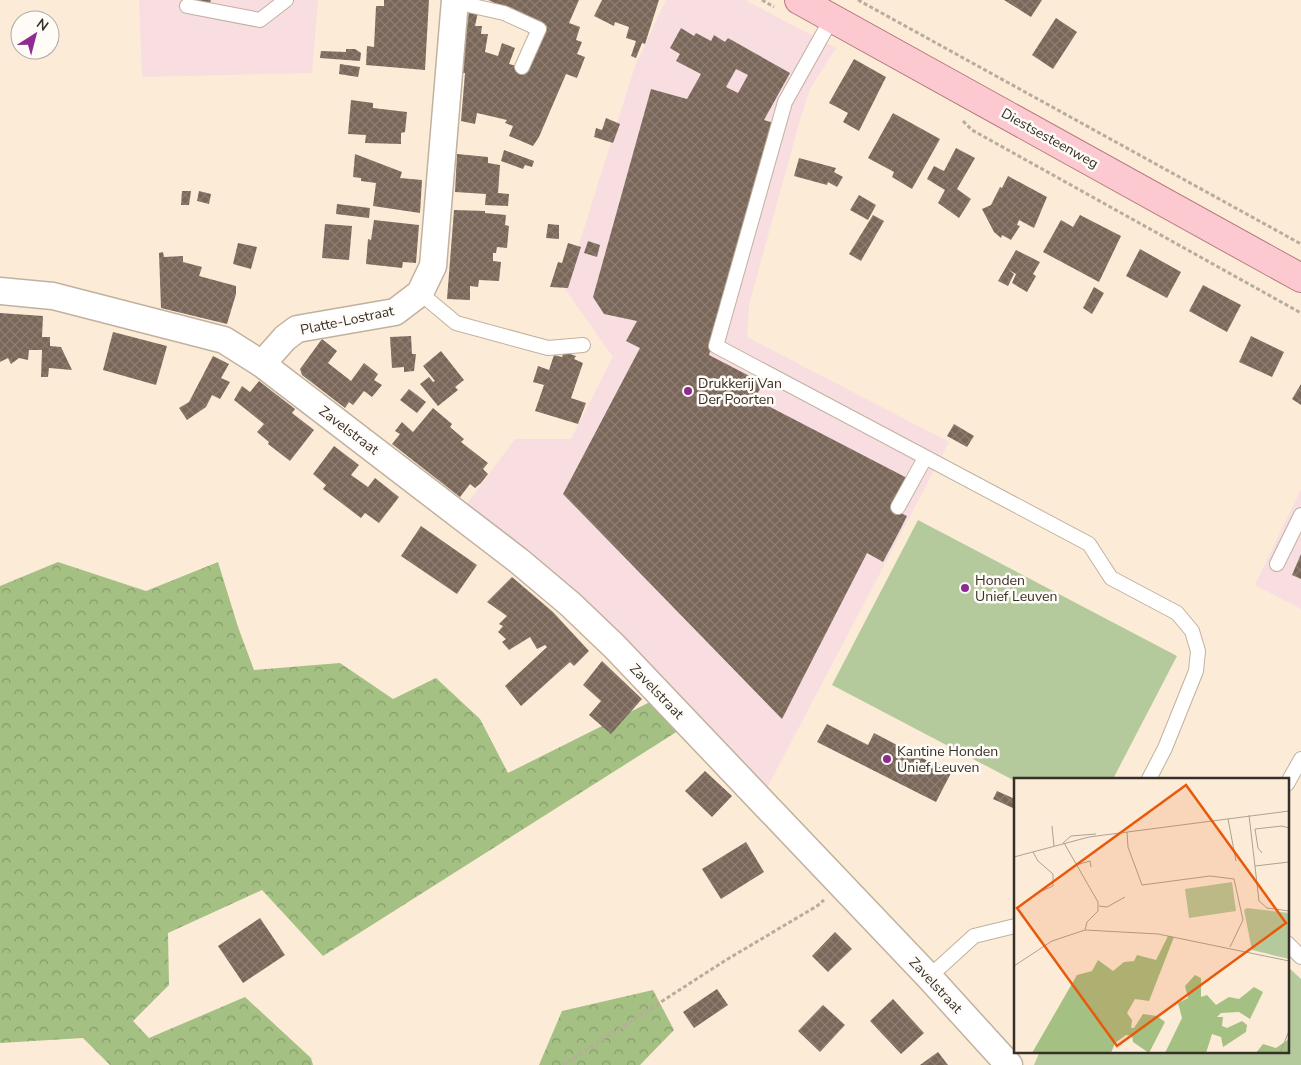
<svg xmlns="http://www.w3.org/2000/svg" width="1301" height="1065" font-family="'Nunito Sans',sans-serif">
<defs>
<pattern id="forest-crowns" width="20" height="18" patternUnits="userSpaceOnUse" patternTransform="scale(1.25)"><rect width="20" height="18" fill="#a4c083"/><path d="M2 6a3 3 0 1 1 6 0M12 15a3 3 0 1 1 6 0" fill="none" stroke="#869c6b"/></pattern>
<pattern id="building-cross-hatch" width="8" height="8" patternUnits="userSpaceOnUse" patternTransform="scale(1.25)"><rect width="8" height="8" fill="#7a6759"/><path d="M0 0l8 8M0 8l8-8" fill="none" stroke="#8c7e72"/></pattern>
</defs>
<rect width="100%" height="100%" fill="#fcecd7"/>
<!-- commercial -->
<g fill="#f8dde1">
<polygon points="139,0 318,0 312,73 142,77"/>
<polygon points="666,0 745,0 836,48 810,89 799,123 749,305 747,337 949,442 767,788 657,671 582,596 544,565 465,506 515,439 571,439 613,357 565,289 635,66"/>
<polygon points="1301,489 1301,609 1255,585"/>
</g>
<!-- forest -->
<g fill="url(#forest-crowns)">
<polygon points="58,562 146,591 218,562 238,627 254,670 340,663 393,699 436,678 480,719 508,773 662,696 689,724 323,956 262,890 168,933 169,985 133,1021 149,1038 245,997 311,1058 313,1065 110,1065 83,1038 0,1043 0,586"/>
<polygon points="653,990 674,1030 640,1065 539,1065 562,1011"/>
</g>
<!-- garden -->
<g fill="#b5ca9c">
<polygon points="918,520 1177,656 1113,779 1015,779 1015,781 832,685"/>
<polygon points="1287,966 1301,979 1301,1065 1034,1065 1040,1051 1287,1051"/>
</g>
<!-- building -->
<g fill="url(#building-cross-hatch)" fill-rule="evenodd">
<polygon points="183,0 211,0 208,9"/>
<polygon points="384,0 429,0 425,70 366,65 367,46 374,47 376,6 384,6"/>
<polygon points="488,0 579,0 569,23 580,27 576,40 582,42 577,54 585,57 577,78 566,74 539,137 533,146 509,136 513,126 505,123 507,120 477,113 475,124 461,121 465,73 461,73 469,11 478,12 475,26 482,26 481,34 488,34 485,52 498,56 502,43 515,48 509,64 528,69 547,26"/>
<polygon points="602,0 659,0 645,44 642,43 636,58 631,56 636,41 626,38 629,27 615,22 614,26 594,16"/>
<polygon points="1004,0 1042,0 1031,17"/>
<polygon points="1056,18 1077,32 1053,69 1032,55"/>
<path d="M 681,28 L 694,36 L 696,33 L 711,41 L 714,35 L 725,42 L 728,38 L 790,73 L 764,120 L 774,123 L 709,355 L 763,383 L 755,399 L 907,478 L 893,509 L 907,516 L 899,532 L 883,562 L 867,553 L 782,719 L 563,494 L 640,348 L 626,341 L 637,321 L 604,314 L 593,297 L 651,89 L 687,99 L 701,74 L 676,61 L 680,54 L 670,48 ZM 736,69 L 748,75 L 738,93 L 726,87 Z"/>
<polygon points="346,49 355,49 361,53 360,61 320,58 321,51 346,52"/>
<polygon points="854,59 886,77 859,131 843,122 848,113 829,103"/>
<polygon points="340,64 360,67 358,77 339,74"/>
<polygon points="351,100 373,103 373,108 407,112 405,132 401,133 401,144 365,143 366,135 348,134"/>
<polygon points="893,113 940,139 912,189 892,177 894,172 868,158"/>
<polygon points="606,118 620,124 613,143 594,137 596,128 602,130"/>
<polygon points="956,148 975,158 957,189 971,199 959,218 938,203 945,190 927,179 934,166 944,171"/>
<polygon points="504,150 534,161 532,167 525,165 523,169 501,161"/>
<polygon points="355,154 402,172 400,178 422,180 420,213 373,206 376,183 361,181 361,178 353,177"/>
<polygon points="457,154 488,157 488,163 500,165 498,193 509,194 508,206 485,205 486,194 455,192"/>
<polygon points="799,158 836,168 834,172 843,177 837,187 828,182 827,185 794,176"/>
<polygon points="1008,176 1047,197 1034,228 1019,220 1017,225 1020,226 1011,240 1002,235 1001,238 994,232 982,209 991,205 1000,187 1002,188"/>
<polygon points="182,191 191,191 189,205 181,205"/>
<polygon points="199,191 211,194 209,204 197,201"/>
<polygon points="859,195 876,205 868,220 850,210"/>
<polygon points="337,204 370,208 369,218 336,214"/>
<polygon points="454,210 485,211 485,213 506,215 505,225 509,226 507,248 497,247 496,253 493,253 493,261 501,262 499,281 479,280 478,287 470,286 470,300 447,299"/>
<polygon points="873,215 884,221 861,261 849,254"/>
<polygon points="1080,215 1121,236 1099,282 1043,252 1061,220 1073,227"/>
<polygon points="374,220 419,225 416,263 403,262 402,268 366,264 368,239 371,240"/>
<polygon points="325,224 352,226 349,260 322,258"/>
<polygon points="548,224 559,225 559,239 546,238"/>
<polygon points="588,241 600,245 597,257 584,253"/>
<polygon points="238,243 257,247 251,269 233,264"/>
<polygon points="568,243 581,247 568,288 550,287 558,262 562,263"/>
<polygon points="1140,249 1181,272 1167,298 1126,276"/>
<polygon points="1016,250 1040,262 1033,274 1036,276 1027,292 1012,283 1016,274 1009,270 1014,274 1008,286 998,281"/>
<polygon points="163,252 164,257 183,256 183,262 202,267 199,276 236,286 236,294 227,324 161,308 159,253"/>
<polygon points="1203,285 1241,305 1227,332 1189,311"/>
<polygon points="1094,287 1104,293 1092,314 1083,308"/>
<polygon points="0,313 43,316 42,337 50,337 50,346 61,347 72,370 49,368 48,377 41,377 42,350 29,350 28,360 19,358 11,364 8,358 0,362"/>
<polygon points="113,332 167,346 156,385 103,370"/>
<polygon points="411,336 412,354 416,354 414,371 404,372 404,367 392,368 390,337"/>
<polygon points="1251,336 1284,352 1272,377 1239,362"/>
<polygon points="322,339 337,351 328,363 351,381 364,363 378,374 374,380 382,385 372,397 364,391 353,405 349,402 345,408 302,375 300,369"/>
<polygon points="441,351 464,380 455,387 458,390 438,406 420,384 429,377 433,382 435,381 423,366"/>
<polygon points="564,352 576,356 574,359 583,363 571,398 586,403 578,424 535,411 544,385 533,382 538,366 549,370 554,355 562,357"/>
<polygon points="213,356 229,364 221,378 230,382 220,399 212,395 206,407 187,420 179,408 189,402"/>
<polygon points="259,381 295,409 292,413 314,430 290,461 268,444 269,442 257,432 264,424 234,400 242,386 250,392"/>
<polygon points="1301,384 1301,405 1292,399"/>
<polygon points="409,389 426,402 417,413 400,400"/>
<polygon points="433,408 452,424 450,427 464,439 461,442 488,463 483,469 488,474 481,483 475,488 470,484 460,497 392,444 400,434 395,431 402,422 413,432"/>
<polygon points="954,424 974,436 967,447 947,436"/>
<polygon points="334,446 359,465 351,475 368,487 375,478 399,497 379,523 365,513 361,518 323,489 326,485 313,474"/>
<polygon points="421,526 477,565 457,594 401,556"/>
<polygon points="1301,554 1301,579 1292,575"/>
<polygon points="512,577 553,612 589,651 574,666 570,662 521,706 505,686 547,647 545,645 537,649 530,637 509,650 502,642 506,639 498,632 503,626 499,624 507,616 487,602"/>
<polygon points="602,661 642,699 611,734 589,715 601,701 583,685"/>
<polygon points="827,724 868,745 874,733 951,773 936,802 817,742"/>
<polygon points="705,771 732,796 712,817 685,791"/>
<polygon points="997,791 1015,799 1015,809 993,799"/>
<polygon points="746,842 764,872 721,899 702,869"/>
<polygon points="260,918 285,955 243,983 218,946"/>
<polygon points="835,932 852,949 828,972 812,956"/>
<polygon points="717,989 728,1005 694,1028 683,1012"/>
<polygon points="893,999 924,1033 901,1054 870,1021"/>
<polygon points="823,1005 845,1025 820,1052 798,1031"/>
<polygon points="938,1052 948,1065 920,1065"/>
</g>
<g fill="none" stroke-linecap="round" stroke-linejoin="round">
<!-- lane casing -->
<g stroke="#c1b19e" stroke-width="16">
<g id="lane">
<polyline points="455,2 504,13 539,29 522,67"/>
<polyline points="187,6 260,20 286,0"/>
<polyline points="832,18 785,102 716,346 1089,544 1111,578 1177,613 1192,631 1198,651 1196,671 1165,748 1149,779"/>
<polyline points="420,293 456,323 548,348 583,345"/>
<polyline points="898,507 925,458"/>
<polyline points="1277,564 1301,515"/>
<polyline points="1287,784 1301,759"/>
<polyline points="1287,943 1301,957"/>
<polyline points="929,977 974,936 1015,926"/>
</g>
</g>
<!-- street casing -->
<g stroke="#c1b19e" stroke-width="29">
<g id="street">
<polyline points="0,291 53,296 224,340 262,364 519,561 570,604 615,647 929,977 1009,1065"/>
<polyline points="262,364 285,338 297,329 395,312 420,293 433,266 455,0"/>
</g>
</g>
<!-- primary casing -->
<g stroke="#b77c80" stroke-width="30">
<polyline id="primary" points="799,0 1301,278"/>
</g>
<!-- path -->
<g stroke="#b8ac9b" stroke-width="3" stroke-dasharray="4 2.5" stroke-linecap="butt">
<polyline points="762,0 774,7"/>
<polyline points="858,0 1301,244"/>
<polyline points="963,121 972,130 1301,313"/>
<polyline points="563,1065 726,960 817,906 824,900"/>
</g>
<!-- lane -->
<use href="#lane" stroke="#fff" stroke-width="14"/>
<!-- street -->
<use href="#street" stroke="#fff" stroke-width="26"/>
<!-- primary -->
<use href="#primary" stroke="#fdc9d0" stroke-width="28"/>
</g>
<!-- markers -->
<g fill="#8d2b93" stroke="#fffbf7" stroke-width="2">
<circle cx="688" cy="391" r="5"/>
<circle cx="965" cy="588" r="5"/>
<circle cx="887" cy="759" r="5"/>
</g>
<g text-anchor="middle" stroke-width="5" stroke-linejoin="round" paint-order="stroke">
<!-- street labels -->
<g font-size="14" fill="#363028" stroke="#fffbf7">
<text transform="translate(1050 138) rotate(29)" y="5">Diestsesteenweg</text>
<text transform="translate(347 320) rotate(-12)" y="5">Platte-Lostraat</text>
<text transform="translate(349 430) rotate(37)" y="5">Zavelstraat</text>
<text transform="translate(657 691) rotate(46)" y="5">Zavelstraat</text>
<text transform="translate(936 985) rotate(47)" y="5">Zavelstraat</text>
</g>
<!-- poi labels -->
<g font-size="14" fill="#363028" stroke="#fffbf7" text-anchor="start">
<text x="698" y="388">Drukkerij Van<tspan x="698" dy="16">Der Poorten</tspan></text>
<text x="975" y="585">Honden<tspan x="975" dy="16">Unief Leuven</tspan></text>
<text x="897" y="756">Kantine Honden<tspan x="897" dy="16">Unief Leuven</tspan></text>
</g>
</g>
<!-- overview -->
<g transform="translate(1014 778)">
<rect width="275" height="275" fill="#fcecd7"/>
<path d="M 154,158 L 160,159 L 135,223 L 121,221 L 113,235 L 118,242 L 117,250 L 120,250 L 129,236 L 143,238 L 151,244 L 135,275 L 119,264 L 118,258 L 112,257 L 101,265 L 97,275 L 18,275 L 63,197 L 78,193 L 84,182 L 99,193 L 110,184 L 120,183 L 123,177 L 142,182 ZM 181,197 L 187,200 L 187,219 L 193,217 L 202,227 L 215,219 L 225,221 L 240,209 L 249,214 L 236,241 L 225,234 L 207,235 L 203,239 L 209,239 L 208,248 L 213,250 L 228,243 L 233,247 L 232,254 L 209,269 L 207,259 L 198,256 L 192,275 L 151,275 L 168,240 L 164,225 L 174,220 L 171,208 ZM 275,261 L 275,275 L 242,275 L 249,266 L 262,270 Z" fill="#a4c083"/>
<path d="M 218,104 L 222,133 L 175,140 L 171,111 ZM 233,130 L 275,135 L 275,181 L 238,172 L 230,132 Z" fill="#b5ca9c"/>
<path fill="none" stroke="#ada191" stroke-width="1" d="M 235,37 L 245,123 L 253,130 L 275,133M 214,41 L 222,83M 38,48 L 40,68M 113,54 L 114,69 L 128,107 L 196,98 L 220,101 L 229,142 L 216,169M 49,65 L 57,58 L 82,56M 50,65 L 84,124 L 84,133 L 73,144 L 71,152M 19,74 L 24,83 L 39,96 L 39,108 L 28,113M 248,75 L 244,70 L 241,51 L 268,48 L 275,50M 0,79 L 75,59 L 275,33M 62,87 L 76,83 L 77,89M 241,88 L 275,84M 85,128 L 93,129 L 111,119M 0,188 L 38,163 L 71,152 L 144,156 L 275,183M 266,275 L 275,253"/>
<path fill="#e8590c" fill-opacity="0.15" stroke="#e8590c" stroke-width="2.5" d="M 172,7 L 272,145 L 103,268 L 3,130 Z"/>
<rect width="275" height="275" fill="none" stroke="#363028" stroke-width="2.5"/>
</g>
<!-- north arrow -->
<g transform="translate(35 35) rotate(36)"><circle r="24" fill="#fffbf7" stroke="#afaaa4"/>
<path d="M0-4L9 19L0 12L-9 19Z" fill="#8d2b93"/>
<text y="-8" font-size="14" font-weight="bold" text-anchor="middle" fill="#363028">N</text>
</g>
</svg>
